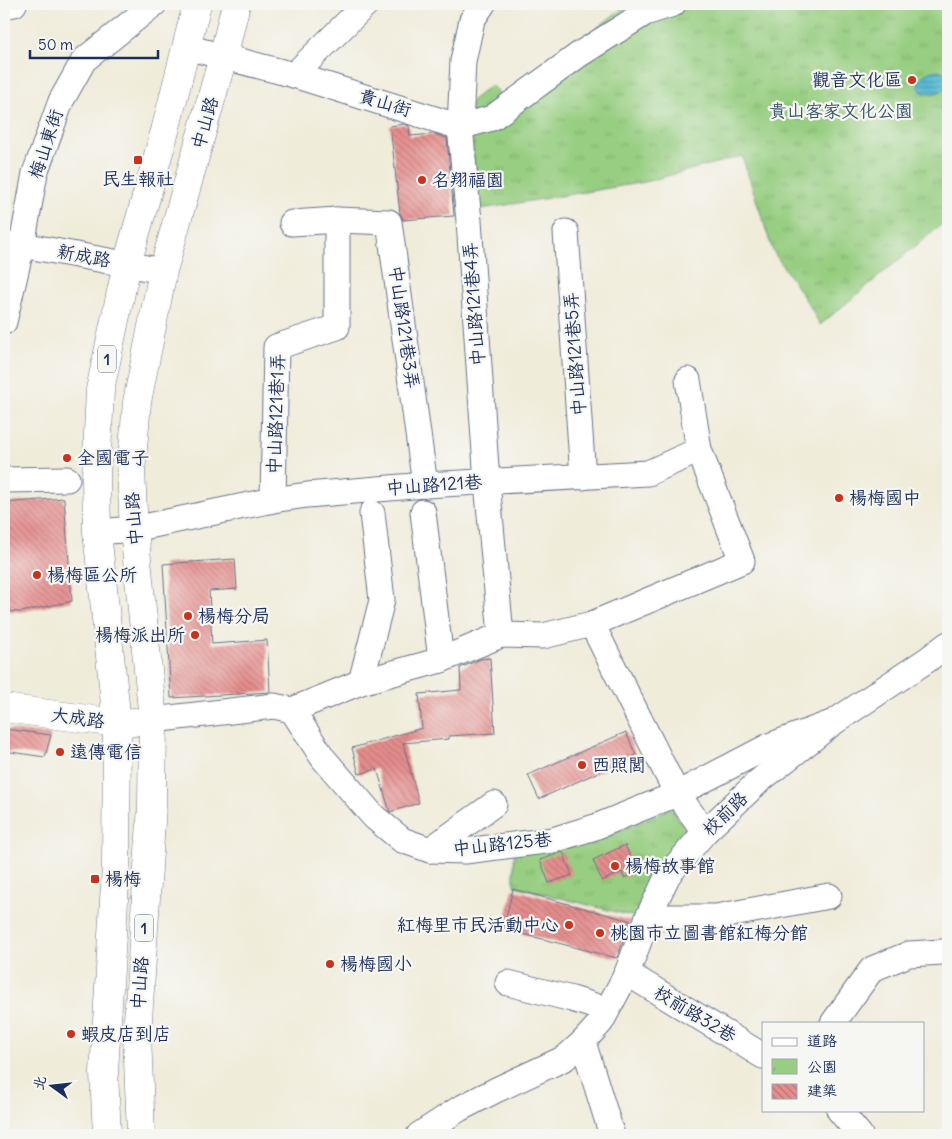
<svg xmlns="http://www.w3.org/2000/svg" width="952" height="1139" font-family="Delius,'LXGW WenKai TC',sans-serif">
<defs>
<pattern id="park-tufts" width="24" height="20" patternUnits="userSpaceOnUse" patternTransform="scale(1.25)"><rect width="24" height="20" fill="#97ce81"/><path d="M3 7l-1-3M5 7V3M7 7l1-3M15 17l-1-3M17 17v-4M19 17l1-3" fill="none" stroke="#82b172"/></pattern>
<pattern id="water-rules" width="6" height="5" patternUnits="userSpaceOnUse" patternTransform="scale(1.25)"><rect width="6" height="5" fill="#55b9d3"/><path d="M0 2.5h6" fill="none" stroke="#4697ae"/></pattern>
<pattern id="building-back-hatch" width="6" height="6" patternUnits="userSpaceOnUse" patternTransform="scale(1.25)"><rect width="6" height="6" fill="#e58d8c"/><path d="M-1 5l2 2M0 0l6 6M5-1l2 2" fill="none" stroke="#b97476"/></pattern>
</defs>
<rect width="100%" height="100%" fill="#f6f6f2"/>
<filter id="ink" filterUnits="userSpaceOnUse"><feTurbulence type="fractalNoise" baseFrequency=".02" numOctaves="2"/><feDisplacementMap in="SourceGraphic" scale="10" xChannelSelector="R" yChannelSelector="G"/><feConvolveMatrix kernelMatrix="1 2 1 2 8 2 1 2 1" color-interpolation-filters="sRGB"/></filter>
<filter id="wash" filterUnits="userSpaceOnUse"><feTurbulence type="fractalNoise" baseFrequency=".0096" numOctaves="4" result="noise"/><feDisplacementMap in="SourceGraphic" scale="20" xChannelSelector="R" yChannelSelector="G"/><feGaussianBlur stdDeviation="1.12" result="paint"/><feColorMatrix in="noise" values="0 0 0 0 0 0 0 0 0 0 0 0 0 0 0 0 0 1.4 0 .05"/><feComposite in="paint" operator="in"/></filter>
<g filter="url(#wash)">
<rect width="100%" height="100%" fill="#f0ecda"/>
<!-- park -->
<g fill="url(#park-tufts)" stroke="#597e70">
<polygon points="628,4 948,4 948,219 820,325 811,308 773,251 742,156 645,182 476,210 471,101 491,85 505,99"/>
<polygon points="671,808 689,833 635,917 514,886 514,853 577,846 611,834"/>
</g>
<!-- water -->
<path fill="url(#water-rules)" stroke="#387498" d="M 939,70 L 947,74 L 947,89 C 937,93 932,95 922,92 L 918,86 C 921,75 927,71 939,70 Z"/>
<g id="blocks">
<!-- building -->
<g fill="url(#building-back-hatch)">
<polygon points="404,124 409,126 410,136 434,134 447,138 454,216 403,220 400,213 390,126"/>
<polygon points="64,498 72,601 21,612 4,611 4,503"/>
<polygon points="235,559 237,589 209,591 212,644 267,640 270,692 171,698 163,564"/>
<polygon points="490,658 495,733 449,736 449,739 403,743 419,803 390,812 377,769 359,774 352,748 422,728 419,694 461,690 460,668 481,659"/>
<polygon points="4,729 51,735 45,757 4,751"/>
<polygon points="626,732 636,755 539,799 528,775"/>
<polygon points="625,845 637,872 624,878 622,872 602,881 593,860"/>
<polygon points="563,852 572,875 549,883 540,860"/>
<polygon points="513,889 631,921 617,958 503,929"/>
</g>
</g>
</g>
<g filter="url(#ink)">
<use href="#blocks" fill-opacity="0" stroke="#667189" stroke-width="1"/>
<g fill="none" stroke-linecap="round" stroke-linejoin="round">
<!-- minor casing -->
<g stroke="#667189" stroke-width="27">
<g id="minor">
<polyline points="4,6 14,4"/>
<polyline points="186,47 294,75 460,127 463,61 472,20 483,4"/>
<polyline points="294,75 366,4"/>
<polyline points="292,223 337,220 389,222 425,485"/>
<polyline points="566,232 583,477"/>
<polyline points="6,246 22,245 163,271"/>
<polyline points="4,322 22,245 35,173 61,101 84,60 154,4"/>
<polyline points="4,480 67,479"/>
<polyline points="487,482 469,221 460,127 492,118 580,54 645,13 673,4"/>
<polyline points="488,493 501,635"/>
<polyline points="273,500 276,347 337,327 337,220"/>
<polyline points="423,512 441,660"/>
<polyline points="97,532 134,529 273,500 307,495 425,485 648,473 699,450 688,380"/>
<polyline points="592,624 742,561 699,450"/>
<polyline points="361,682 382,600 372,513"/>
<polyline points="292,710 361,682 441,660 501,635 543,636 592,624 677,794 705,832"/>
<polyline points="153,720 274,706 292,710 323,758 374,817 402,840 430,850 465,851 553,840 595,827 677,794 769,746 834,722"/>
<polyline points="430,850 494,804"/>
<polyline points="648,917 716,917 829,896"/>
<polyline points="627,973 763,1056"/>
<polyline points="508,983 572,999 607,1010"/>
<polyline points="833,1023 872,969 909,954 942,952"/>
<polyline points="583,1042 612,1135"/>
<polyline points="839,1110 860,1135"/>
<polyline points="419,1135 459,1109 496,1090 565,1058 583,1042 601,1022 627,973 648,917 668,875 705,832 759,781 834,722 927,660 948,644"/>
</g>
</g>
<!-- major casing -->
<g stroke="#667189" stroke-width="29">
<g id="major">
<polyline points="4,708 117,723 134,722"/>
<polyline points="107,1135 104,1073 116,866 117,723 97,532 96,477 100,390 127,264 165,131 197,4"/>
<polyline points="141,1135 137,1035 152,806 153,720 134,529 131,472 137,402 163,271 223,57 236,4"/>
</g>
</g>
<!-- minor -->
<use href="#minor" stroke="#fff" stroke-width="25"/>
<!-- major -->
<use href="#major" stroke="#fff" stroke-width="28"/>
</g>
</g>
<!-- markers -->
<g fill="#c8321e" stroke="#f6f6f2" stroke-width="2">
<circle cx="912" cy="80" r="5"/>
<rect x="133" y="155" width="10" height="10" rx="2.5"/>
<circle cx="422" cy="180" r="5"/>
<circle cx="67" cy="458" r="5"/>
<circle cx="839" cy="498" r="5"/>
<circle cx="37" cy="575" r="5"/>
<circle cx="188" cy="616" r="5"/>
<circle cx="195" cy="635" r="5"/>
<circle cx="60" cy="752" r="5"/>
<circle cx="582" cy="765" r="5"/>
<circle cx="615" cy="866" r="5"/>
<rect x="90" y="874" width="10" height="10" rx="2.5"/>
<circle cx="569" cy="925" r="5"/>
<circle cx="600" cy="933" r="5"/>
<circle cx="330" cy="964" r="5"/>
<circle cx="71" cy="1034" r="5"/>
</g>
<g text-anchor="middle" stroke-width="4.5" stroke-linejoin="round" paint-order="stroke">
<!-- shield labels -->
<g fill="#f6f6f2" stroke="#5d6b8a" stroke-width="1">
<rect x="98" y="345.5" width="18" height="27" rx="4"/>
<rect x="135" y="914.5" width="18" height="27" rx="4"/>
</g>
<g font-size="16" font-weight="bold" fill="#1b2f5e">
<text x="107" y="365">1</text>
<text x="144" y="934">1</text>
</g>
<!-- poi labels -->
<g font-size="18" fill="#1b2f5e" stroke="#f6f6f2" text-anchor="start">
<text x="902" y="86" text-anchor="end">觀音文化區</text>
<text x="138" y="185" text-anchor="middle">民生報社</text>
<text x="432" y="186">名翔福園</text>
<text x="77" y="464">全國電子</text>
<text x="849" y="504">楊梅國中</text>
<text x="47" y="581">楊梅區公所</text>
<text x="198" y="622">楊梅分局</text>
<text x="185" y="641" text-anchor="end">楊梅派出所</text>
<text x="70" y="758">遠傳電信</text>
<text x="592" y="771">西照閭</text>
<text x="625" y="872">楊梅故事館</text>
<text x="105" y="885">楊梅</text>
<text x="559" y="931" text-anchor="end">紅梅里市民活動中心</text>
<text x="610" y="939">桃園市立圖書館紅梅分館</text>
<text x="340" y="970">楊梅國小</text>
<text x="81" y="1040">蝦皮店到店</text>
</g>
<!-- street labels -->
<g font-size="18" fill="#1b2f5e" stroke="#f6f6f2">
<text transform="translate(385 103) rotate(17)" y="6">貴山街</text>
<text transform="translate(205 123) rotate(-74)" y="6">中山路</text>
<text transform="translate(46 144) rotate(-72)" y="6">梅山東街</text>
<text transform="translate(84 256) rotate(11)" y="6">新成路</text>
<text transform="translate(474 304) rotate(-94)" y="6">中山路121巷4弄</text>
<text transform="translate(404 327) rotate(82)" y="6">中山路121巷3弄</text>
<text transform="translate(575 354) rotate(-94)" y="6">中山路121巷5弄</text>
<text transform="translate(276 414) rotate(-88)" y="6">中山路121巷1弄</text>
<text transform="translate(434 485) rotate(-4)" y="6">中山路121巷</text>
<text transform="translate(134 519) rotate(-94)" y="6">中山路</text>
<text transform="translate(78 718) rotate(8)" y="6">大成路</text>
<text transform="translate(725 814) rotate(-44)" y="6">校前路</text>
<text transform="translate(502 844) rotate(-6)" y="6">中山路125巷</text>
<text transform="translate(140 983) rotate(-86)" y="6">中山路</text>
<text transform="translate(695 1014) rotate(31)" y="6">校前路32巷</text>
</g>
<!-- park labels -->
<g font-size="18" fill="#3a5767" stroke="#f6f6f2">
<text x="841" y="117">貴山客家文化公園</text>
</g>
</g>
<!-- margin -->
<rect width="952" height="1139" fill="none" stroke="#f6f6f2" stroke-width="20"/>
<!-- legend -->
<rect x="762" y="1022" width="162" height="90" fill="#f6f6f2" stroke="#9ea6b7"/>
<rect x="772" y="1038" width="25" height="8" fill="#ffffff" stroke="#9ea6b7"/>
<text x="807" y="1046" font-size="15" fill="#1b2f5e">道路</text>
<rect x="772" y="1059" width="25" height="15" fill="url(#park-tufts)" stroke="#9ea6b7"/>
<text x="807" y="1072" font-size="15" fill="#1b2f5e">公園</text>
<rect x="772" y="1084" width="25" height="15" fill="url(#building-back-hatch)" stroke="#9ea6b7"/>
<text x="807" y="1096" font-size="15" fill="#1b2f5e">建築</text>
<!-- north arrow -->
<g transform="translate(52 1086) rotate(285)" stroke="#f6f6f2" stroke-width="4" paint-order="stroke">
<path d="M0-4L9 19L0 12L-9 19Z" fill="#1b2f5e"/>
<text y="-8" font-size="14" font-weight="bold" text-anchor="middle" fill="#1b2f5e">北</text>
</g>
<!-- scale -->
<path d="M30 50v8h128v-8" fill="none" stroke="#1b2f5e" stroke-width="2.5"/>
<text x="38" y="50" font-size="15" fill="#1b2f5e" stroke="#f6f6f2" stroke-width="4" paint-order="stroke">50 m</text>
</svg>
